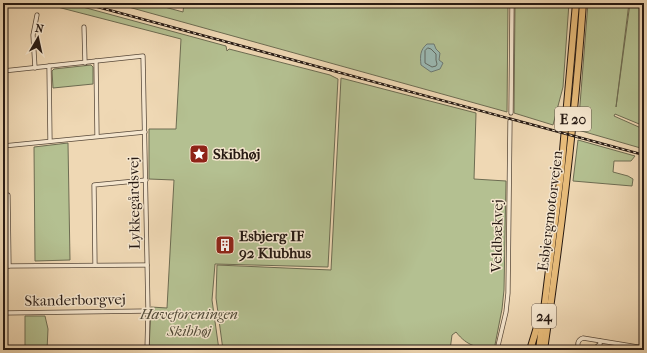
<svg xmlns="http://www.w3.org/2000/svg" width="647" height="353" font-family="'IM FELL French Canon',serif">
<rect width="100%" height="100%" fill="#efd8b4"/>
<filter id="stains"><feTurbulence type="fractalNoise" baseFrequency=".005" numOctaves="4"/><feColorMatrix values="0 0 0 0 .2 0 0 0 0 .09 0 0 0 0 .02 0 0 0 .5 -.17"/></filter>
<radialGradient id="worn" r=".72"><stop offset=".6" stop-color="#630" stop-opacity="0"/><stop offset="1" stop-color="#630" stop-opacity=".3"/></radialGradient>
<!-- green -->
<g fill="#b4c091" stroke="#6d6c52">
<polygon points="42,3 68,3 226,46 227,51 229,49 330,75 338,79 328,267 215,264 212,300 219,350 149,350 151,307 167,308 174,180 149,179 149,129 176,129 181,39"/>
<polygon points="114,3 150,3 183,12 184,3 508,3 507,112"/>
<polygon points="515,3 569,3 563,87 553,125 514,113"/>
<polygon points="588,3 629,3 616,107 630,3 644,3 644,126 615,114 614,116 641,128 644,131 644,149 578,130"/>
<polygon points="91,65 93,67 93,84 53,88 52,71 54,69"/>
<path d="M 341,78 L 476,113 L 474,179 L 506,181 L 504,290 L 502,309 L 494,350 C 477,347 468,347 456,332 L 452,335 L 450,350 L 223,350 L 216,298 L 217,265 L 331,270 Z"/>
<polygon points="578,140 635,156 631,161 614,161 613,172 628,176 633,179 632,186 573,181"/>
<polygon points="68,143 70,260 35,261 34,147"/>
<polygon points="25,316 45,316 48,329 47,350 25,350"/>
</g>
<!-- water -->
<path fill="#9bb9b3" stroke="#6c7973" d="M 427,44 L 434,44 L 436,49 L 440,53 L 439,60 L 443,63 L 440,69 L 431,72 L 421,65 C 420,56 420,50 427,44 Z"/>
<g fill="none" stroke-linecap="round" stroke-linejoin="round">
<!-- shore -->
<polygon stroke="#606962" stroke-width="1" points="428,48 431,49 436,54 436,60 437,64 436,66 432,67 425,63 425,51"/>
<!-- minor-tunnel -->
<polyline stroke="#c7b294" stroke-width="3.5" stroke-dasharray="3.5 2" stroke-linecap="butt" points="510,121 511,113"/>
<!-- minor casing -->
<g stroke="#58493a" stroke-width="5">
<g id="minor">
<polyline points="84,27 85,63"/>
<polyline points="96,61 97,136"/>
<polyline points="49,66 50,141"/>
<polyline points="35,68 33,35 37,15"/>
<polyline points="3,71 143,56 148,311 147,350"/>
<polyline points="3,71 4,146"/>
<polyline points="511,113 512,3"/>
<polyline points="3,146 145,132"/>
<polyline points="3,195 8,195 9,266"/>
<polyline points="95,265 94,185 146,180"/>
<polyline points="3,266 147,265"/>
<polyline points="3,313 148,311"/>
<polyline points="497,350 506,312 508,293 510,121"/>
<path d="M 579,350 C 577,345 577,340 583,338 L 644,348"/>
<polyline points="593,350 600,344 600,341"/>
</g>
</g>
<!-- trunk casing -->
<g stroke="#261912" stroke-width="8">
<g id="trunk">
<polyline points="530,350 541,314"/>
<polyline points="539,350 561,173 576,3"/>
</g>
</g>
<!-- motorway casing -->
<g stroke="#261912" stroke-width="8">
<path id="motorway" d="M 544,350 C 561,235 575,119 583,3"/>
</g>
<!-- minor -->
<use href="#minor" stroke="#f5e6ce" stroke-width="3.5"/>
<!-- trunk -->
<use href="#trunk" stroke="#e8bc7a" stroke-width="6"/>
<!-- motorway -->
<use href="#motorway" stroke="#e8bc7a" stroke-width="6"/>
<!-- rail casing -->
<g stroke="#261912" stroke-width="2.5">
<polyline id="rail" points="83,3 644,155"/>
</g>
<!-- rail -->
<use href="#rail" stroke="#f5e6ce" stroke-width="1" stroke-dasharray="3" stroke-linecap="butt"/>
</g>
<!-- icons -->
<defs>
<g id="sight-square" transform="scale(1)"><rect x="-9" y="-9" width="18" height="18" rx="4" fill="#8f2418" stroke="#f5e6ce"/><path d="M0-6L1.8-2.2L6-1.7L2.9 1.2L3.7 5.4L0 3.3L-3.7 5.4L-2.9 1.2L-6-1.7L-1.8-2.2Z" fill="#fff"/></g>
<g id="building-square" transform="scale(1)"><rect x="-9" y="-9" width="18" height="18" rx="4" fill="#8f2418" stroke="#f5e6ce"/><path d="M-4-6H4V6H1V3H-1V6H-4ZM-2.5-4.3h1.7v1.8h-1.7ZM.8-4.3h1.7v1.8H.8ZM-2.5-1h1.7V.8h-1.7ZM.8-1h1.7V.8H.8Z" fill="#fff"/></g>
</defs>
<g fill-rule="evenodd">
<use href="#sight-square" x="199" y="154"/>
<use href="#building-square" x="225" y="245"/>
</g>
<g text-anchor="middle" stroke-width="3" stroke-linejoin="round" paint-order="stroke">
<!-- shield labels -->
<g fill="#f5e6ce" stroke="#64564a" stroke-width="1">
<rect x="555" y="107" width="36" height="24" rx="3"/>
<rect x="532" y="304" width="24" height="24" rx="3"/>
</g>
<g font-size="14" font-weight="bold" fill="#261912">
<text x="573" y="124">E 20</text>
<text x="544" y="321">24</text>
</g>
<!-- poi labels -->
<g font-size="15" font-weight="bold" fill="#261912" stroke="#f5e6ce" text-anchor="start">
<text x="213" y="159">Skibhøj</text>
<text x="239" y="241">Esbjerg IF<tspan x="239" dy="17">92 Klubhus</tspan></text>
</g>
<!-- street labels -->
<g font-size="15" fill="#261912" stroke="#f5e6ce">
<text transform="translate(134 203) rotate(-91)" y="5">Lykkegårdsvej</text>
<text transform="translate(550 211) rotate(-83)" y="5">Esbjergmotorvejen</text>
<text transform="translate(497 236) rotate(-89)" y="5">Veldbækvej</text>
<text transform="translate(75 300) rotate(-1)" y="5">Skanderborgvej</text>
</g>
<!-- park labels -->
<g font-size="15" font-style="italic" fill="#514b38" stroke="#f5e6ce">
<text x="189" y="319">Haveforeningen<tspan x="189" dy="17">Skibhøj</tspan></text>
</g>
</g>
<!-- margin -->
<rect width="647" height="353" fill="none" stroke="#efd8b4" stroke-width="16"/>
<rect x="4" y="4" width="639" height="345" fill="none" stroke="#261912" stroke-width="2"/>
<rect x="8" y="8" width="631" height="337" fill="none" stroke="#261912"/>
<!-- north arrow -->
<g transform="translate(38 38) rotate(9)" stroke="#f5e6ce" stroke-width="3" paint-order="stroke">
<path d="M0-3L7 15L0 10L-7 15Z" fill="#261912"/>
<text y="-6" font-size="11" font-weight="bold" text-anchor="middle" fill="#261912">N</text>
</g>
<rect width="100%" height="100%" filter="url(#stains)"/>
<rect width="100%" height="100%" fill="url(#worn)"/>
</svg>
